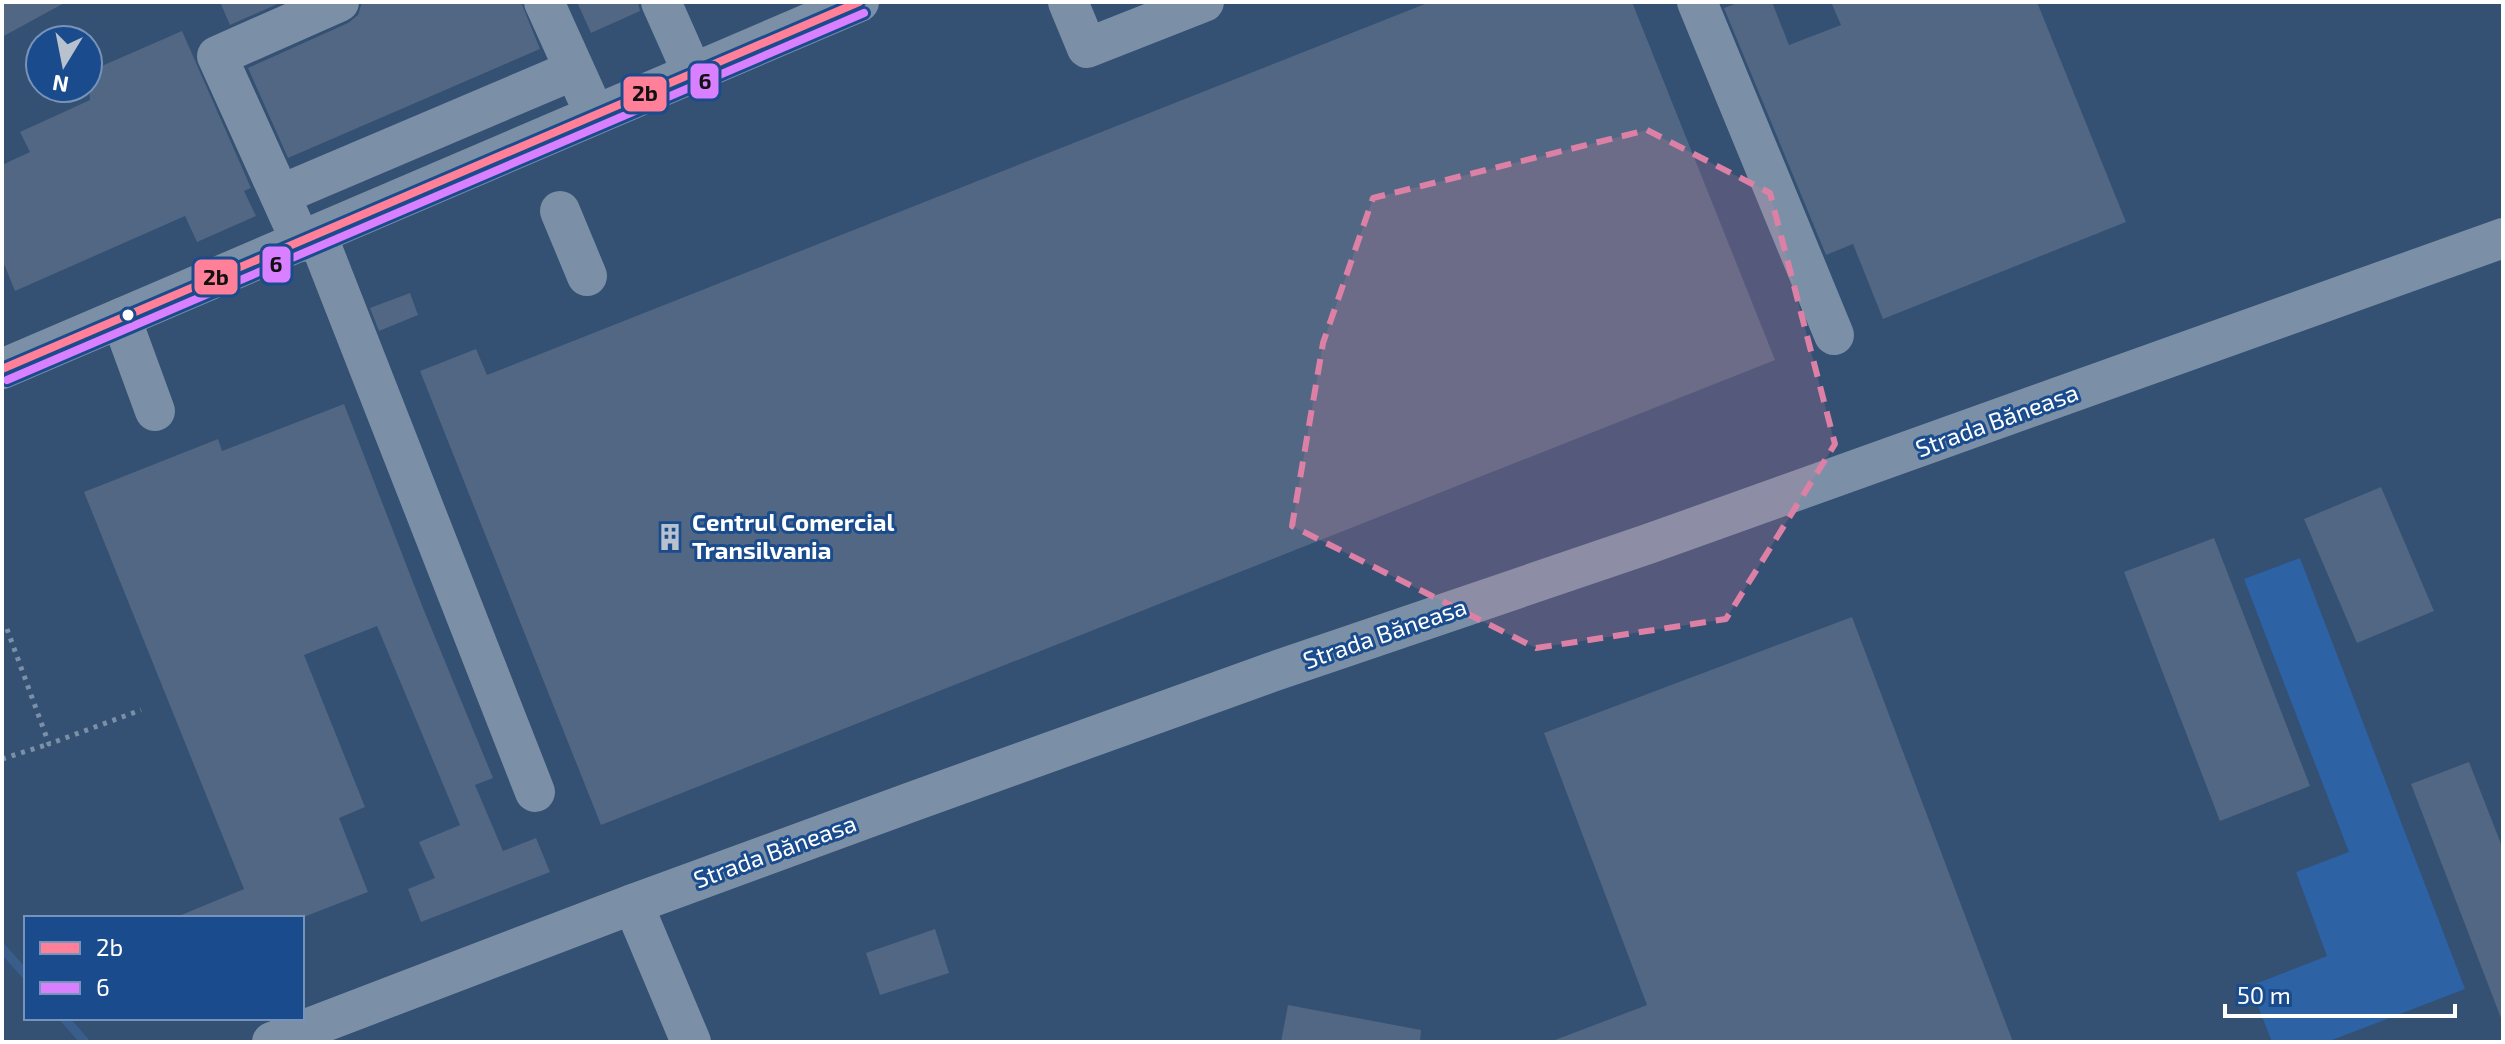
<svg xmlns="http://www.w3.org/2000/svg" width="2505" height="1044" font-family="'Exo 2',sans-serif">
<rect width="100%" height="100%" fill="#345073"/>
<!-- green -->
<polygon fill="#2d62a4" points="2300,558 2465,989 2327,1042 2272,1042 2250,986 2327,956 2296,872 2349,852 2244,579"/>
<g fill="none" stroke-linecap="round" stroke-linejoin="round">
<!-- stream -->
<g stroke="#3a5e8c" stroke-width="9">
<polyline points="2,948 26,975"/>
<polyline points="64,1018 85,1042"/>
</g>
</g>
<!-- building -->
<g fill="#516783">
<polygon points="2,2 66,2 2,37"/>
<polygon points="220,2 282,2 230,25"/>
<polygon points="362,2 521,2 540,49 288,158 248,68 348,23 358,15"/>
<polygon points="577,2 638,2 640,11 591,33"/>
<polygon points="1430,2 1632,2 1775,360 601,825 420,371 476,349 487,375"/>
<polygon points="1740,2 1772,2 1789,45 1841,25 1831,2 2037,2 2126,222 1883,319 1853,244 1826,255 1724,8"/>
<polygon points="182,31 251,188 244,191 256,216 197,242 185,216 15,291 2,259 2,165 30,152 20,132 90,100 88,72"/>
<polygon points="410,293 418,315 379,331 370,308"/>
<polygon points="344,404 423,608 493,778 475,785 503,851 536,838 550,872 421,922 408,889 435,878 419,842 460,825 377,626 304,655 365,807 339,818 368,892 301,918 174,918 244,889 84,492 218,439 222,451"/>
<polygon points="2381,487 2434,611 2357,643 2304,519"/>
<polygon points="2214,538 2310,786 2220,821 2124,572"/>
<polygon points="1852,617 2013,1042 1555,1042 1555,1040 1647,1005 1544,733"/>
<polygon points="2469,762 2503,849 2501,1018 2411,784"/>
<polygon points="935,929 949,973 880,995 866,953"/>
<polygon points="1288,1005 1421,1030 1420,1042 1281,1042"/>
</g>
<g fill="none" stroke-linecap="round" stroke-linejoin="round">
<!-- path -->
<g stroke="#7b90a7" stroke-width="5" stroke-dasharray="4 6" stroke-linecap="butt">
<polyline points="7,629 49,744 141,710"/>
<polyline points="2,759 49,744"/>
</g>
<!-- minor -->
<g stroke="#7b90a7" stroke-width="40">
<polyline points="544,2 586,95"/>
<polyline points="661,2 693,74"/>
<polyline points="1068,2 1087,48 1204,2"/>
<polyline points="1697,2 1834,335"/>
<polyline points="280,195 574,70"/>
<polyline points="560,211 587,276"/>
<polyline points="317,235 535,792"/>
<polyline points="301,242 217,56 339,2"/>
<polyline points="121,318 155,411"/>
<polyline points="2,369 859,2"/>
<polyline points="633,904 691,1042"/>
<polyline points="272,1042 633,904 914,801 1272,672 1648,544 2503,238"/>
</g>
<!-- bus-1 casing -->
<g stroke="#1a4c8d" stroke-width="14">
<polyline id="bus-1" points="2,369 859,2"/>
</g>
<!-- bus-2 casing -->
<g stroke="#1a4c8d" stroke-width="14">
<polyline id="bus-2" points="7,380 864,13"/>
</g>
<!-- bus-1 -->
<use href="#bus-1" stroke="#ff8098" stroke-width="8"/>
<!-- bus-2 -->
<use href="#bus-2" stroke="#d880ff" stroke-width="8"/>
</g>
<!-- marked area -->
<path fill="#dd80a5" fill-opacity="0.2" stroke="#dd80a5" stroke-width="6" stroke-dasharray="16 10" stroke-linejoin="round" d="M 1647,130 L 1770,193 L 1835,444 L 1726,619 L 1536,648 L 1292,526 L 1323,343 L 1373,198 Z"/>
<!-- icons -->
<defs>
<g id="building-bare" transform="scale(2.16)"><path d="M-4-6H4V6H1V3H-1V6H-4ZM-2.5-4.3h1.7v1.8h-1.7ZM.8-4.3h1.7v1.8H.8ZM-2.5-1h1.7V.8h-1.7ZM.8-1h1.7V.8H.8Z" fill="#b8c2ce" stroke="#1a4c8d" stroke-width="2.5" paint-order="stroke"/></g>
</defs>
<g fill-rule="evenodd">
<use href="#building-bare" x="670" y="537"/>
</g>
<!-- markers -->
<circle fill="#fff" stroke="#1a4c8d" stroke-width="3" cx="128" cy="315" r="7"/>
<g text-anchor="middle" stroke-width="6" stroke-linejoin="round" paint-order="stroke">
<!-- street labels -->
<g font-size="24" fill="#fff" stroke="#1a4c8d">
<text transform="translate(1997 421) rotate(-20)" y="8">Strada Băneasa</text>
<text transform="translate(1385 634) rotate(-19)" y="8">Strada Băneasa</text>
<text transform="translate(775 852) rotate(-20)" y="8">Strada Băneasa</text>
</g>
<!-- poi labels -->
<g font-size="24" font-weight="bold" fill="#fff" stroke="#1a4c8d" text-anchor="start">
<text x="692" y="531">Centrul Comercial<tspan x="692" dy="28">Transilvania</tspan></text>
</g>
</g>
<g stroke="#1a4c8d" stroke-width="3">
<rect x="689" y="62" width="31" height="38" rx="8" fill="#d880ff"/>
<rect x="622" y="75" width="46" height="38" rx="8" fill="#ff8098"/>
<rect x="261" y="245" width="31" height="39" rx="8" fill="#d880ff"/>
<rect x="193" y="258" width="46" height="38" rx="8" fill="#ff8098"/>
</g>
<g font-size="22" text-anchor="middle" font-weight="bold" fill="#111">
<text x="705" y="89">6</text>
<text x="645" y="101">2b</text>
<text x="276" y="272">6</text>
<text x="216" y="285">2b</text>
</g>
<!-- border -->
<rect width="2505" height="1044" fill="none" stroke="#ffffff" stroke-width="8"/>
<!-- legend -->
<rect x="24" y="916" width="280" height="104" fill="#1a4c8d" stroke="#7694bb" stroke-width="2"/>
<rect x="40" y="942" width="40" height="12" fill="#ff8098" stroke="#7694bb" stroke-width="2"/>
<text x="96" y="956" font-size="24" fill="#ffffff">2b</text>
<rect x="40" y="982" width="40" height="12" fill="#d880ff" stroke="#7694bb" stroke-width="2"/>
<text x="96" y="996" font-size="24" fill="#ffffff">6</text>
<!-- north arrow -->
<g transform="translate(64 64) rotate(190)"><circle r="38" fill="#1a4c8d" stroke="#7694bb" stroke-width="2"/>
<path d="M0-6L14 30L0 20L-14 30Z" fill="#b8c2ce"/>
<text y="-12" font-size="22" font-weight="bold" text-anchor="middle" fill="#ffffff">N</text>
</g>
<!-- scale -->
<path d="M2225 1004v12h230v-12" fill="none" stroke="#ffffff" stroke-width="4"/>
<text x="2237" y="1004" font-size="24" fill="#ffffff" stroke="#1a4c8d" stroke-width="6" paint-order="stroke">50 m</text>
</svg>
